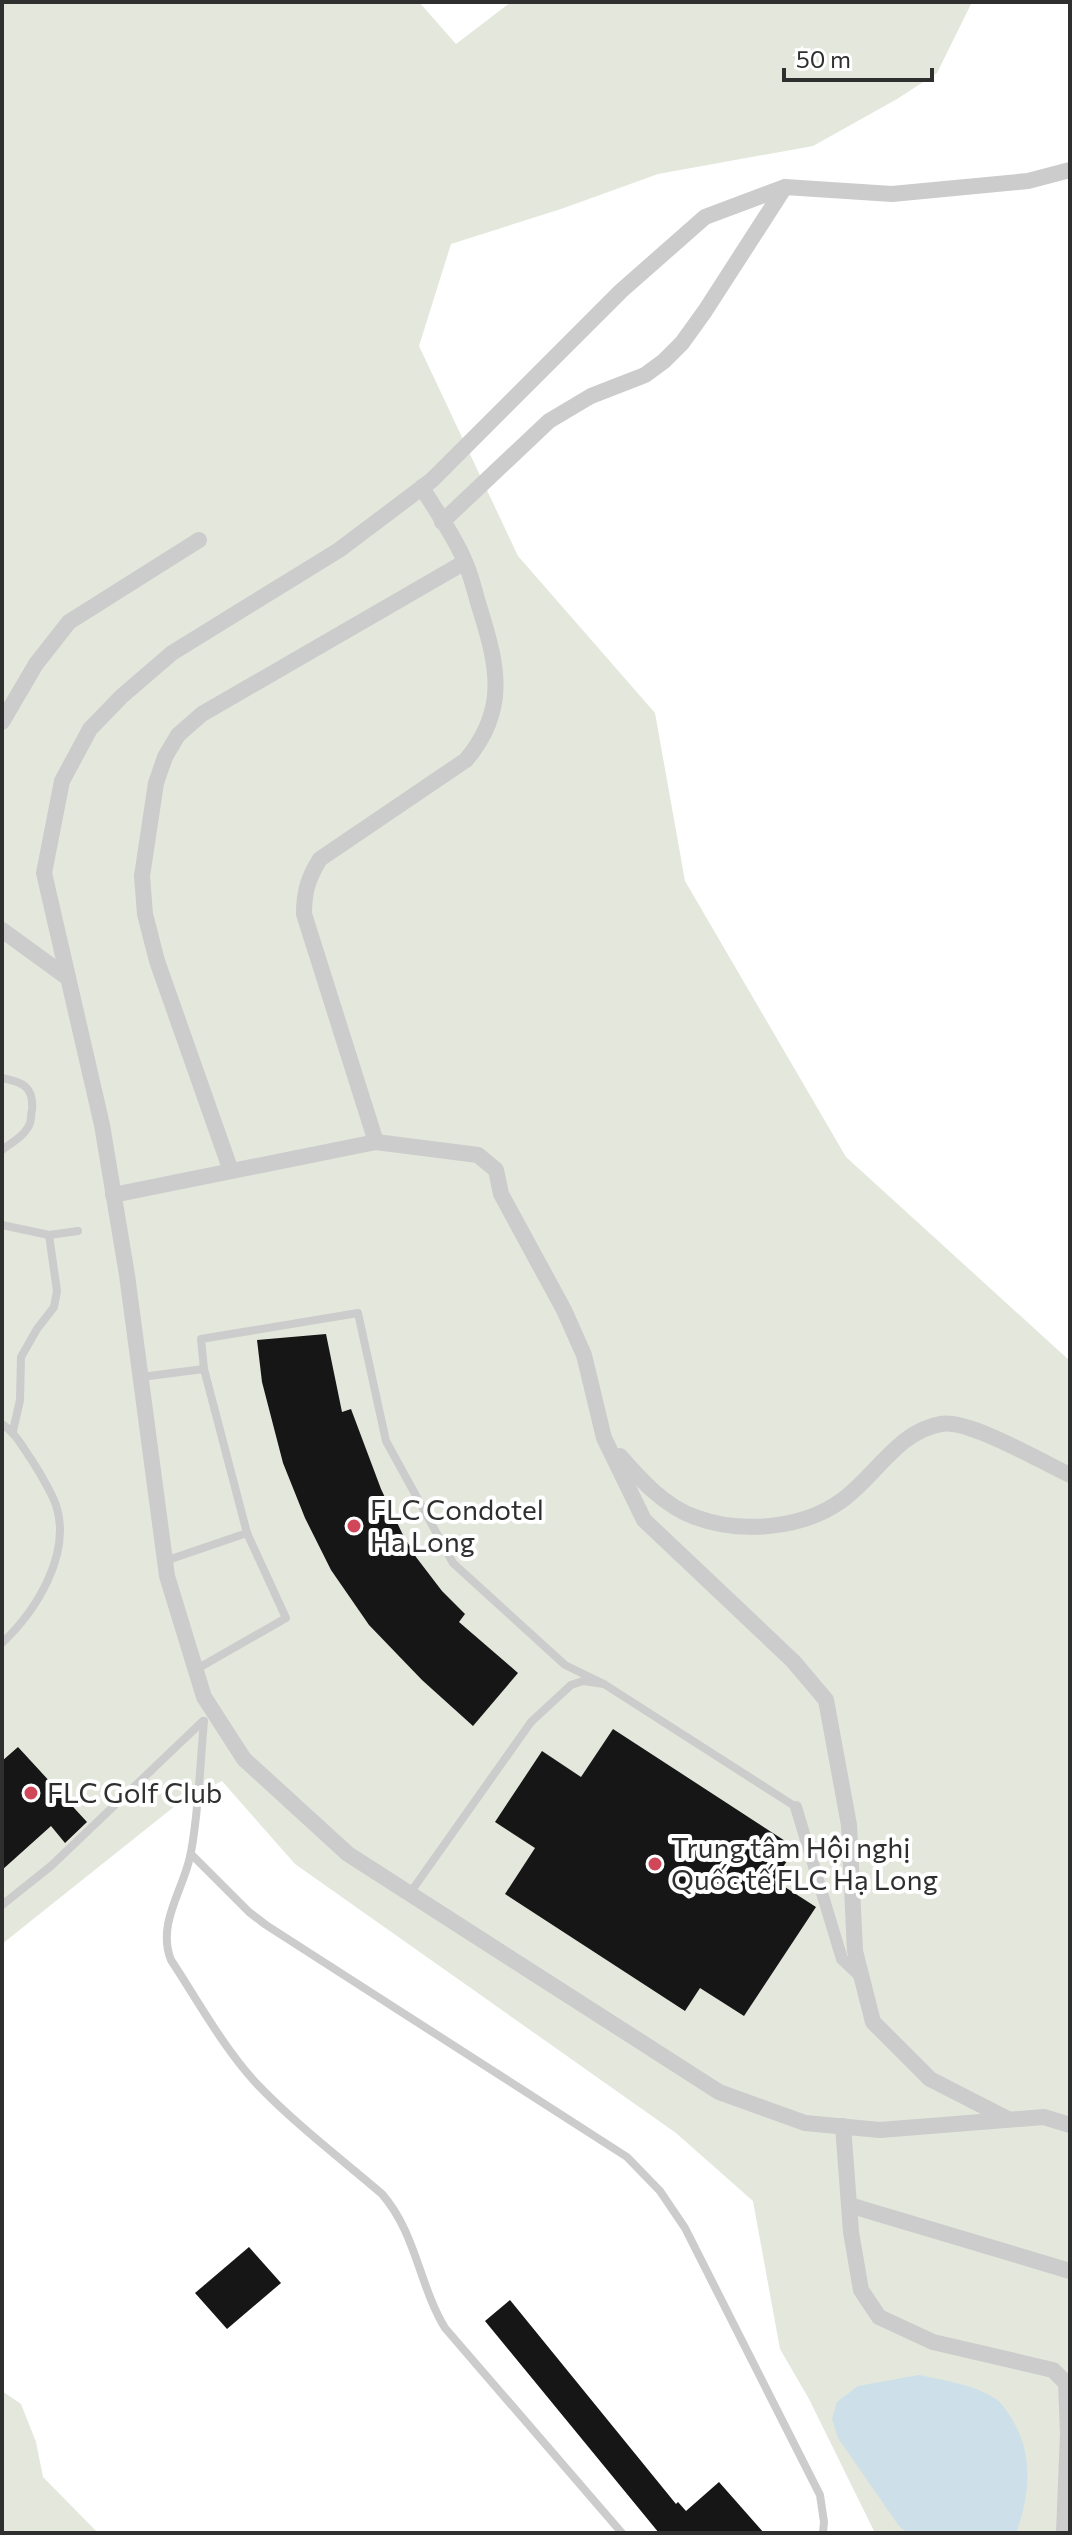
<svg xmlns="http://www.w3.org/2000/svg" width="1072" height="2535" font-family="Commissioner,sans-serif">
<rect width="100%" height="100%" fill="#fff"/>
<!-- green -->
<g fill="#e3e7dc">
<polygon points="2,2 419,2 456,44 511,2 972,2 937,73 897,99 813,146 658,174 561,209 451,244 419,346 518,556 655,713 685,881 846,1157 1070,1361 1070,2533 875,2533 809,2399 780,2349 753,2201 676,2133 295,1864 222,1781 180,1802 2,1944"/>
<polygon points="2,2391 21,2404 36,2442 43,2477 98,2533 2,2533"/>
</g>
<!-- water -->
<path fill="#cddfe8" d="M 919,2375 C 946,2381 973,2384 996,2399 C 1001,2403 1005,2408 1008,2413 C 1034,2450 1031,2493 1016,2533 L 907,2533 L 899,2526 L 838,2438 L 832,2419 L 837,2402 L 858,2386 Z"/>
<!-- building -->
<g fill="#161616">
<polygon points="326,1334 342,1412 351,1409 381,1489 402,1533 416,1557 442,1591 465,1614 459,1622 518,1673 473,1726 422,1680 369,1625 331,1570 305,1518 283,1463 262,1382 257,1340"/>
<polygon points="613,1729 796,1848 774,1880 816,1907 744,2016 700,1988 685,2011 505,1894 535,1848 495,1822 542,1751 581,1777"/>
<polygon points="18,1747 87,1822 65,1843 51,1826 2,1870 2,1761"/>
<polygon points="249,2247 281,2283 227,2329 195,2293"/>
<polygon points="510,2300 676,2504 678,2502 686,2511 719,2482 764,2533 659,2533 485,2321"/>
</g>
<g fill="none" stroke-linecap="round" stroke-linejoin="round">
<!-- service -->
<g stroke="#ccc" stroke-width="8">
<path d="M 2,1078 C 23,1082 34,1087 32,1110 C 31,1112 31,1122 30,1123 C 26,1135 11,1143 2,1150"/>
<polyline points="2,1225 49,1235 78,1231"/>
<polyline points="141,1377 204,1369 201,1339 358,1313 386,1441 453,1563 565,1665 604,1684"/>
<path d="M 2,1424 C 16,1433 23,1448 33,1462 C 41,1475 51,1491 56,1505 C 72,1554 36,1611 2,1643"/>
<polyline points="13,1431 20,1400 21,1357 37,1329 54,1307 57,1291 49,1235"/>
<polyline points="165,1561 247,1533 204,1369"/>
<polyline points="195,1670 286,1618 247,1533"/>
<path d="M 204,1721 C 200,1764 199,1809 191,1852 C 185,1888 156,1923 171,1960 C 198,2001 223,2047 256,2083 C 294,2123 340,2158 382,2194 C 416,2233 419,2285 445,2328 L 622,2533"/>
<polyline points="191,1854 249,1912 266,1925 627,2157 660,2191 685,2228 820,2495 824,2522 823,2533"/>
<polyline points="410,1893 531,1722 571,1685 583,1681 604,1684 796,1807"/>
<polyline points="2,1905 51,1866 203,1721"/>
</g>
<!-- pedestrian -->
<polyline stroke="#ccc" stroke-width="12" points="796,1807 842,1959 861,1977"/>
<!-- minor -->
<g stroke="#ccc" stroke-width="16">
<polyline points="1070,170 1028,181 892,194 785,187 705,217 621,291 432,480 339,550 172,653 122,696 90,729 62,781 44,873 102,1125 127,1275 167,1576 204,1697 244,1759 348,1854 719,2092 805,2123 880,2130 1044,2117 1070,2125"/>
<polyline points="442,522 549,421 591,396 645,375 664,361 682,343 705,311 785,187"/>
<polyline points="2,722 36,664 69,622 199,540"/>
<polyline points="2,930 68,978"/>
<path d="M 376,1142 L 304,914 C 304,892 308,878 320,859 L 466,760 C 508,710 498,667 480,609 C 475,594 472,577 465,562 C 455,536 436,512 422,487"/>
<polyline points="231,1171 157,961 145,914 142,876 156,783 165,757 178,735 202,714 465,562"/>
<polyline points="113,1195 376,1142 478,1155 496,1170 501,1194 564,1310 584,1355 604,1438 644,1520 793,1661 826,1700 849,1825 855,1951 873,2022 930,2079 1008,2119"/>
<path d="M 620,1456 C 641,1480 664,1506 695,1517 C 740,1534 802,1529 841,1501 C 875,1477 898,1431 941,1424 C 969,1419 1042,1462 1070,1475"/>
<polyline points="843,2126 851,2232 861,2290 879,2317 933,2342 1053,2370 1066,2383 1068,2433 1064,2533"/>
<polyline points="849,2205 1070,2271"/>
</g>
</g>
<!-- markers -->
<g fill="#d0475a" stroke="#fff" stroke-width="3">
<circle cx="354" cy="1526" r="8"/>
<circle cx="31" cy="1793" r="8"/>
<circle cx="655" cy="1864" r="8"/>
</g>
<g text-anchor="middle" stroke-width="8" stroke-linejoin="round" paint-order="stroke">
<!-- poi labels -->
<g font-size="28" fill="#2f2f2f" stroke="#fff" text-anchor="start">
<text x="370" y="1520">FLC Condotel<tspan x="370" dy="32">Ha Long</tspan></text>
<text x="47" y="1803">FLC Golf Club</text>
<text x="671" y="1858">Trung tâm Hội nghị<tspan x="671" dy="32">Quốc tế FLC Hạ Long</tspan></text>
</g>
</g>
<!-- border -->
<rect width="1072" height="2535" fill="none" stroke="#2f2f2f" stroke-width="8"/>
<!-- scale -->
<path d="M784 68v12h148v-12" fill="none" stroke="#2f2f2f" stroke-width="4"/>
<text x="796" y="68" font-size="24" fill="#2f2f2f" stroke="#ffffff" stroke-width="6" paint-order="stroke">50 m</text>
</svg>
